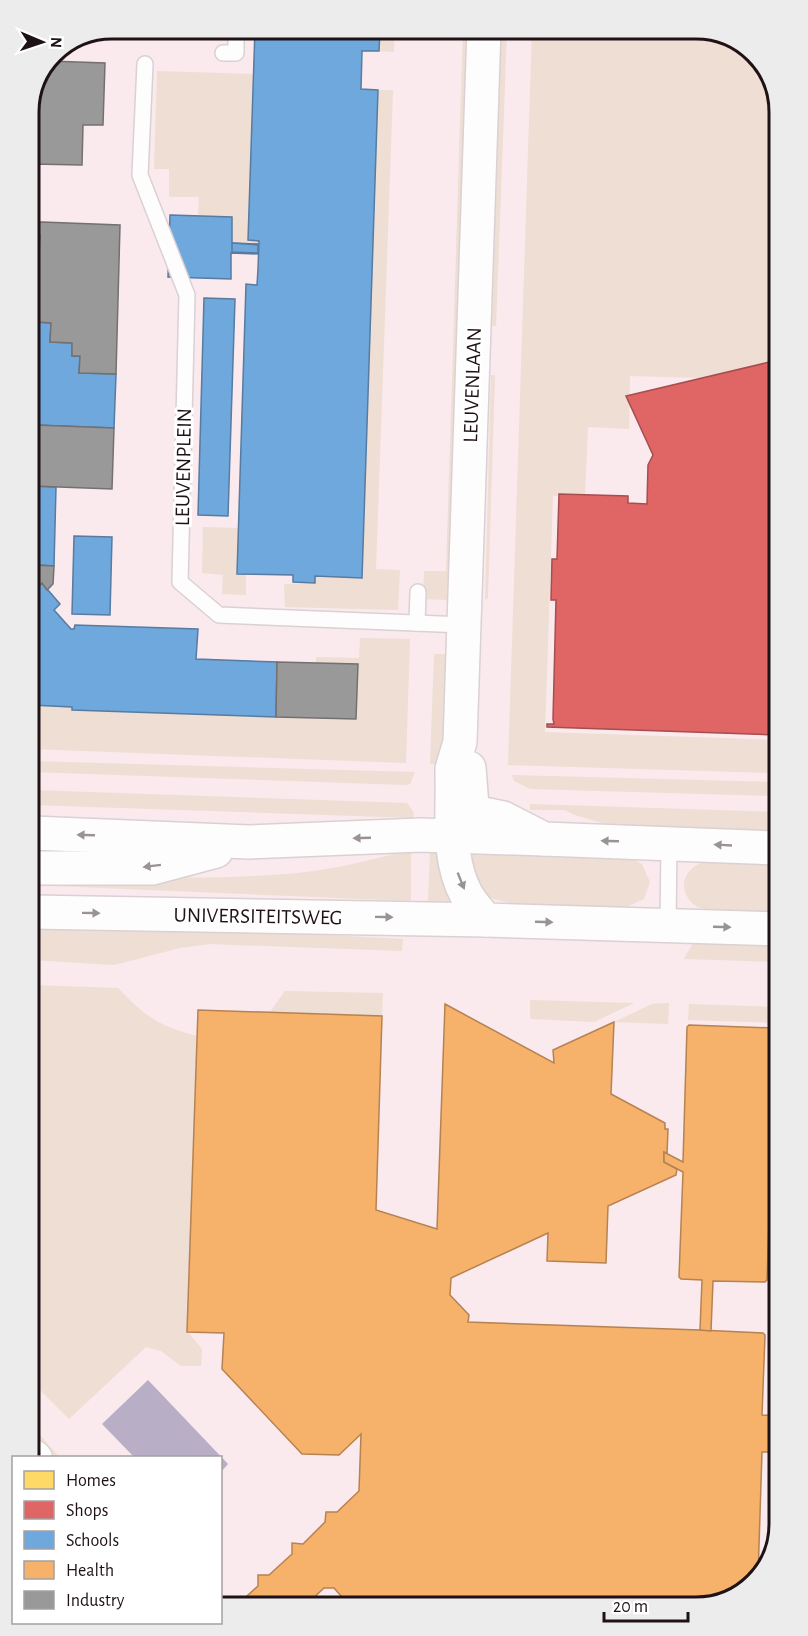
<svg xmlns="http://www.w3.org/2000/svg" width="808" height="1636" font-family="'Alegreya Sans',sans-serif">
<rect width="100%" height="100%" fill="#f8f4f5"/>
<!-- built -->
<polygon fill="#fae9ed" points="112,29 702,29 747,46 773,80 779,1524 765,1571 728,1601 221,1606 220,1458 34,1457 29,107 53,53"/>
<!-- green -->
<g fill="#eeded3">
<polygon points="380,29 395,29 394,52 379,51"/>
<polygon points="463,29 469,29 450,600 423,599 424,571 446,571"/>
<polygon points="501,29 507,29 496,326 492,326"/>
<polygon points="532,29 702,29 747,46 773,80 774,361 701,378 630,376 629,429 588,427 585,496 553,496 545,732 776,740 776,773 508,765"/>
<polygon points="157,71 253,74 248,240 259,241 258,250 232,250 232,217 198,216 199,197 169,197 169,169 154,169"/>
<polygon points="378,90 393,90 376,569 400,570 398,610 285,607 284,584 314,583 315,576 362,578"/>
<polygon points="491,375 495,375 488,598 485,600"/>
<polygon points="203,527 239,528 246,574 246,595 222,594 223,575 202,573"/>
<polygon points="360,638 410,639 406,763 31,749 31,705 72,707 73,710 355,719 358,665 316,663 316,657 359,658"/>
<polygon points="434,654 449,654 444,764 430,764"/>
<polygon points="31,761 415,772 410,784 406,785 31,772"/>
<polygon points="512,775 776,782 776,796 530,789 514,781"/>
<polygon points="32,790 407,803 413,811 414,818 32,805"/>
<polygon points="530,804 776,812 776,830 609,825 575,815 564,810 530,810"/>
<path d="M 406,851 L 411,853 L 411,899 L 409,901 L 32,885 L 32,875 C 120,876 210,881 298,873 C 335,869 371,860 406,851 Z"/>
<polygon points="430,852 440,852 454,902 428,901"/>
<polygon points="471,854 629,857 642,864 650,882 644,899 624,908 514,904 493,899 477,888 469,861"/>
<path d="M 702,862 L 777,862 L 777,912 C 760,912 709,914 696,906 C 690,902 685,895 684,887 C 683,875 692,867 702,862 Z"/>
<polygon points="32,929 212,929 403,939 402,951 210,944 180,948 114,965 32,960"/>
<polygon points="694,941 777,944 777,962 684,959"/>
<path d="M 32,985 L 118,988 C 147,1018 157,1025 197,1036 L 187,1331 L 202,1349 L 201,1366 L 181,1366 L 161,1351 L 146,1347 L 69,1419 L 34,1384 Z"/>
<polygon points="285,991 383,993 382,1016 270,1012"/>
<polygon points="530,1000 634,1003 594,1022 532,1019 530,1018"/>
<polygon points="669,1003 668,1024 614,1022 652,1004"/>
<polygon points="689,1004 777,1007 777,1023 688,1020"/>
<polygon points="34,1428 59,1457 43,1457 34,1447"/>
</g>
<!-- water -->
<polygon fill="#b8afc6" points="148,1380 228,1464 221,1472 220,1458 134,1457 102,1424"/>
<!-- homes -->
<polygon fill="#ffd966" stroke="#bc9d4e" stroke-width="1.5" points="112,28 224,29 224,38 103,32"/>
<!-- shops -->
<polygon fill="#e06666" stroke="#a64d4e" stroke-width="1.5" points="774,361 776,735 547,727 547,724 554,724 553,719 556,600 551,600 552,559 557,559 559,494 628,496 628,503 647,504 648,465 653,455 626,396"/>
<!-- schools -->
<g fill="#6fa8dc" stroke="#577ba1" stroke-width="1.5">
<polygon points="255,29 380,29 379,51 362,51 361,89 378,90 362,578 315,576 315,583 293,582 293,575 237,574 246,284 257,285 258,269 259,241 248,240"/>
<polygon points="29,212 31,212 30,234 40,235 36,322 51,323 50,342 72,343 72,356 80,356 79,373 116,374 114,428 35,425 34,461 30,461"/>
<polygon points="170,215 232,217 232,243 258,244 258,254 231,253 231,279 168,277"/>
<polygon points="232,243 258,245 258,253 232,252"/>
<polygon points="204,298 235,299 228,516 198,515"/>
<polygon points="30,461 34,461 33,486 56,487 54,566 35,565 34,591 42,583 60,604 54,610 71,629 74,629 75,625 198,629 196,659 277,662 276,717 72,710 72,707 31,705"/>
<polygon points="74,536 112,537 110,615 72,614"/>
</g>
<!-- health -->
<g fill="#f6b26b" stroke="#b68252" stroke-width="1.5">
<polygon points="445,1004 554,1063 553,1050 614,1022 611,1094 665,1123 665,1129 668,1129 667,1154 664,1152 664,1162 677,1169 676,1175 608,1206 606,1263 547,1261 548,1233 451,1278 450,1295 469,1315 468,1322 700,1330 763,1333 765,1335 762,1415 779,1416 779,1452 762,1452 758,1577 728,1601 349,1605 334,1588 324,1588 306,1605 236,1606 258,1586 258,1575 269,1575 292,1554 292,1543 303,1544 325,1522 326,1512 337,1512 359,1491 361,1434 339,1455 302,1454 222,1369 224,1333 187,1332 198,1010 382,1016 376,1210 437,1229"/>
<polygon points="689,1025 773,1028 775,1030 774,1080 778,1080 778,1137 772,1136 767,1280 765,1282 713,1281 711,1331 700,1330 702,1280 681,1279 679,1277 683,1172 664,1162 664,1152 683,1162 687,1027"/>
</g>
<!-- industry -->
<g fill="#999" stroke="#747072" stroke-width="1.5">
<polygon points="49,61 105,63 103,125 83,125 82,165 32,164 31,212 29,212 29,107"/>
<polygon points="42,222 120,225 116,374 79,373 80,356 72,356 72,343 50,342 51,323 36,322 40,235 30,234 31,223"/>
<polygon points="35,425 114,428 112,489 33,486"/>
<polygon points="35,565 54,566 53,584 47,590 42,583 34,591"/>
<polygon points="277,662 358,664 356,719 276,717"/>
</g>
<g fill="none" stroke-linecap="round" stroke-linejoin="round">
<!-- service casing -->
<g stroke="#dad1d3" stroke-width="18">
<g id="service">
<polyline points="223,53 236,53 236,29"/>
<polyline points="145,64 140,175 187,295 180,582 219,615 464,625"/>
<polyline points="417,623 418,592"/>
<polyline points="668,926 669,843"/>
</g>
</g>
<!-- minor casing -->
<g stroke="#dad1d3" stroke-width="34">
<polyline id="minor" points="34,1456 36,1458"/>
</g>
<!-- tertiary casing -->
<g stroke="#dad1d3" stroke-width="36">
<g id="tertiary">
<polyline points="32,833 249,842 420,835 544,839"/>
<polyline points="32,868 152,868 216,851"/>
<path id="s1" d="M 32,912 L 486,920"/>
</g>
</g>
<!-- secondary casing -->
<g stroke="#dad1d3" stroke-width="36">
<g id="secondary">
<path d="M 484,29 L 460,742 L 452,769 L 452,777 C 453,816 447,858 466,894 C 471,903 479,912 486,920 L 777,929"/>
<polyline points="469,768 472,806 478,813 503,818 544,839 777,848"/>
</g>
</g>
<!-- service -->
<use href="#service" stroke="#fefdfe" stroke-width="15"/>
<!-- minor -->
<use href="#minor" stroke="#fefdfe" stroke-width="32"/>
<!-- tertiary -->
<use href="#tertiary" stroke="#fefdfe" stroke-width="33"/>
<!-- secondary -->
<use href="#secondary" stroke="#fefdfe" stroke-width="33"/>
</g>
<!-- one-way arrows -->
<defs><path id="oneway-solid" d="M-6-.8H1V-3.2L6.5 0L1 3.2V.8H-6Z" transform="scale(1.5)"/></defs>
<g fill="#9a9396">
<use href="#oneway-solid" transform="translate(86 835) rotate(-178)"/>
<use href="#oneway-solid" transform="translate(362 838) rotate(178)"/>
<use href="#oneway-solid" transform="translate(610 841) rotate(-178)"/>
<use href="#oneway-solid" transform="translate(723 845) rotate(-177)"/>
<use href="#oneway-solid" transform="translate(152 866) rotate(173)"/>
<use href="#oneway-solid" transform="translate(461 881) rotate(68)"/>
<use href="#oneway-solid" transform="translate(91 913) rotate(1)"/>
<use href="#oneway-solid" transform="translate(384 917) rotate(1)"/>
<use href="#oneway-solid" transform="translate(544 922) rotate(2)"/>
<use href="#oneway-solid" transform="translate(722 927) rotate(2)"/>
</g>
<g text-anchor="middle" stroke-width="6" stroke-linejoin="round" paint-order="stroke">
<!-- street labels -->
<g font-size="21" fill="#1f1216" stroke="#fff">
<text transform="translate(472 385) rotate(-88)" y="7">LEUVENLAAN</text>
<text transform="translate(183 467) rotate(-89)" y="7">LEUVENPLEIN</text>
<text dy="7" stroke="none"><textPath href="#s1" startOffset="226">UNIVERSITEITSWEG</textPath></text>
</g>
</g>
<!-- crop -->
<path d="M0 0H808V1636H0ZM112 39H696A73 73 0 0 1 769 112V1524A73 73 0 0 1 696 1597H112A73 73 0 0 1 39 1524V112A73 73 0 0 1 112 39Z" fill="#edecec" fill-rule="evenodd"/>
<path fill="none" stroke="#1f1216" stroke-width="3" d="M112 39H696A73 73 0 0 1 769 112V1524A73 73 0 0 1 696 1597H112A73 73 0 0 1 39 1524V112A73 73 0 0 1 112 39Z"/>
<!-- legend -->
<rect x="12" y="1456" width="210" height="168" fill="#ffffff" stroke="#a5a0a2" stroke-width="1.5"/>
<rect x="24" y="1471" width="30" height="18" fill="#ffd966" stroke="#a5a0a2" stroke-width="1.5"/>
<text x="66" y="1486" font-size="18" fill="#1f1216">Homes</text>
<rect x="24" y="1501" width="30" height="18" fill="#e06666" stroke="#a5a0a2" stroke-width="1.5"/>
<text x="66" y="1516" font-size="18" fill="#1f1216">Shops</text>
<rect x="24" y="1531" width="30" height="18" fill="#6fa8dc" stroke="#a5a0a2" stroke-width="1.5"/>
<text x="66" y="1546" font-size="18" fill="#1f1216">Schools</text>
<rect x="24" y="1561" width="30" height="18" fill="#f6b26b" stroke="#a5a0a2" stroke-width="1.5"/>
<text x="66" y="1576" font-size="18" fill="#1f1216">Health</text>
<rect x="24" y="1591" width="30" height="18" fill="#999999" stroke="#a5a0a2" stroke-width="1.5"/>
<text x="66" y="1606" font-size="18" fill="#1f1216">Industry</text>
<!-- north arrow -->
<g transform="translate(42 42) rotate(92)" stroke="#ffffff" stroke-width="4.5" paint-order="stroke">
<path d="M0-4.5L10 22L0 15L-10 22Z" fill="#1f1216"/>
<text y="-9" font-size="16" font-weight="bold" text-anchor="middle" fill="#1f1216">N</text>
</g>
<!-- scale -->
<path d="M604 1612v9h84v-9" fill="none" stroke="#1f1216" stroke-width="3"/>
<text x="613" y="1612" font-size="18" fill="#1f1216" stroke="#ffffff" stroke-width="4.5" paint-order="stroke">20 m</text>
</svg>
